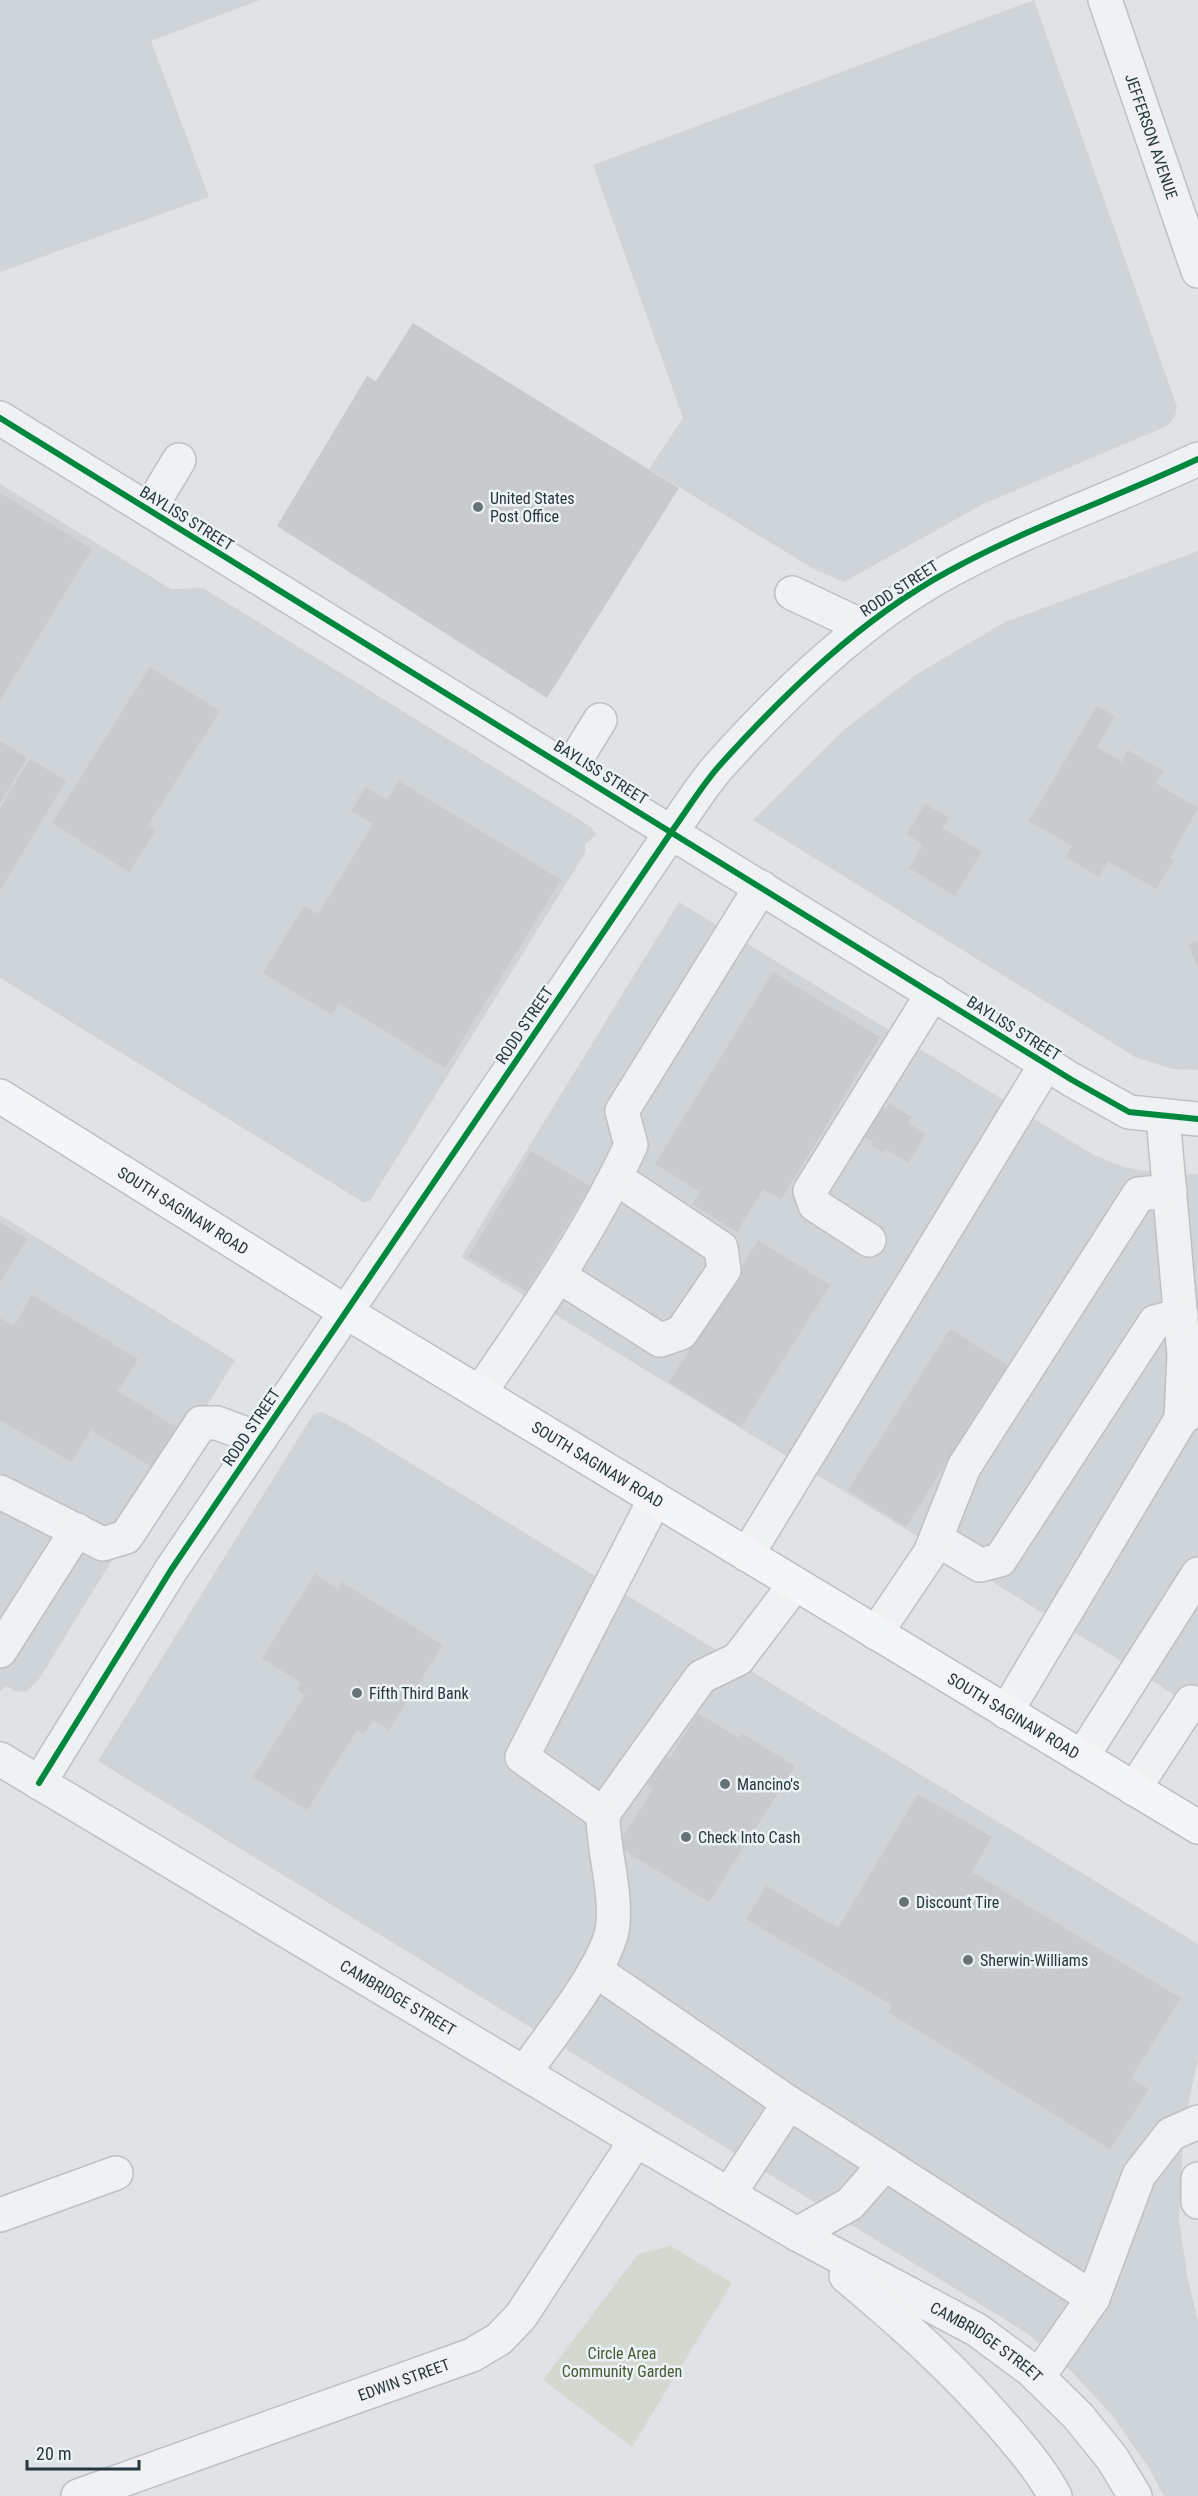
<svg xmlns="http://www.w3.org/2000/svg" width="1198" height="2496" font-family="'Roboto Condensed',sans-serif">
<rect width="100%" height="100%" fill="#e0e3e5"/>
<!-- built -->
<g fill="#ced4d8">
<polygon points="0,0 260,0 151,41 209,197 0,272"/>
<polygon points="1034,0 1177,407 1175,416 1167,426 983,504 844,582 814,569 649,469 683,418 593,165"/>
<polygon points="0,484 171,589 203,588 591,827 596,835 585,844 585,853 370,1201 363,1202 0,978"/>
<polygon points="1198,551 1198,1070 1172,1069 1135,1057 753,820 846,728 917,674 1005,622"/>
<polygon points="679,902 1092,1154 1123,1167 1171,1175 1198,1174 1198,1711 1136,1670 461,1257"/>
<polygon points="0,1215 235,1360 39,1679 27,1691 17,1692 7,1686 0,1691"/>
<polygon points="321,1412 345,1423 1198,1944 1198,2059 1184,2124 1179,2219 1187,2276 1198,2320 1198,2496 1164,2496 1149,2468 1112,2415 1072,2372 1027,2333 98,1761 307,1424 313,1415"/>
</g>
<!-- green -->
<polygon fill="#d3d9d0" points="671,2246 732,2283 632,2447 543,2380 638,2254"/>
<!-- building -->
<g fill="#c8cbcd">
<polygon points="413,323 679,488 547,698 277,526 367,376 376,381"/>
<polygon points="0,493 92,549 0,700"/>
<polygon points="150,667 220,711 148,825 156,830 129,872 52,823"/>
<polygon points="1097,706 1115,716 1097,747 1122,762 1128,750 1163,771 1156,783 1198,808 1170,858 1174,860 1156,889 1108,861 1099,877 1066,857 1072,846 1029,821"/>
<polygon points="0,741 27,758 0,803"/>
<polygon points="30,759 66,781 0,891 0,808"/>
<polygon points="399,781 561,880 445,1068 339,1003 332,1015 263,973 304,906 318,914 373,824 351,811 366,787 387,800"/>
<polygon points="925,804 949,818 942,828 982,852 955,896 909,868 923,845 907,834"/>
<polygon points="1198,941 1198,969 1188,944"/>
<polygon points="773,972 880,1037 781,1200 763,1189 737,1232 692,1204 700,1192 655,1164"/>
<polygon points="870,1098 886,1109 889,1103 912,1117 908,1123 926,1134 908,1163 886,1149 883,1153 871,1145 873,1142 851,1128"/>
<polygon points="531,1151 590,1186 526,1292 468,1257"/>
<polygon points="0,1222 27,1239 0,1283"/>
<polygon points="758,1240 830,1285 741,1427 669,1382"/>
<polygon points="32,1295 138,1359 118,1391 179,1429 155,1469 91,1430 71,1462 0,1420 0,1318 14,1326"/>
<polygon points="950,1329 1008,1365 906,1527 848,1490"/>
<polygon points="315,1574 338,1589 342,1582 443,1645 389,1730 373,1720 364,1734 357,1730 307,1810 253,1777 305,1695 297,1690 301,1683 262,1658"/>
<polygon points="698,1713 739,1738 742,1733 795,1766 709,1902 617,1846 653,1789 641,1781 660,1752 670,1758"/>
<polygon points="918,1794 992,1837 972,1872 1181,1998 1131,2078 1149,2089 1110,2149 888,2012 892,2005 746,1919 766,1886 838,1928"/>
</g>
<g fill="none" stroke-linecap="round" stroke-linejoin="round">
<!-- minor casing -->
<g stroke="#bec1c3" stroke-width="36">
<g id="minor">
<path id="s1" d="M 1105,0 L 1198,271"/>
<polyline points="0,418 1072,1080 1129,1112 1198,1119"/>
<polyline points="149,510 179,460"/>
<polyline points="792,593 864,627"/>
<polyline points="570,769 600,720"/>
<polyline points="1163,1117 1184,1355 1181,1419"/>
<polyline points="869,1240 815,1205 810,1191 933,993"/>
<polyline points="559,1276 660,1340 681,1333 724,1270 721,1248 616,1178"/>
<path d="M 480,1392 C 535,1313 590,1233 631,1145 L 622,1111 L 761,887"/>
<polyline points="0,1492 103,1544 126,1537 201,1423 217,1423 260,1439"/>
<polyline points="655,1499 522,1757 603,1814 701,1677 738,1659 795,1584"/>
<polyline points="936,1539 980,1565 1000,1560 1155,1322 1181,1315"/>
<polyline points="747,1555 1046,1064"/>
<polyline points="876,1633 930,1553 964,1467 1139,1194 1170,1191"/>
<polyline points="0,1651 77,1530"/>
<polyline points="1006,1712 1181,1419 1198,1407"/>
<polyline points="1082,1757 1198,1574"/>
<path id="s2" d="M 0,1759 L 636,2140 L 797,2234 L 977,2330 L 1031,2370 L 1078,2416 L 1112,2458 L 1135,2496"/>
<path d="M 39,1783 L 171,1570 L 672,831 C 688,809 702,785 720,765 C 786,692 862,618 949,571 C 1029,527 1115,498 1198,459"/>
<polyline points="1134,1789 1191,1702"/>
<polyline points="595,1970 789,2103 729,2194"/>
<path d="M 524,2073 C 548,2039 610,1963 613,1924 C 616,1887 603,1851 603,1814"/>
<polyline points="789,2103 885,2164 850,2204 797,2234"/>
<polyline points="885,2164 1093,2298 1038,2377"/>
<polyline points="1198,2179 1198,2202"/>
<polyline points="0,2215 116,2173"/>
<path d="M 846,2276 C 902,2323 955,2370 1003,2426 C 1022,2448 1041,2470 1055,2496"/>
<polyline points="1093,2298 1139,2175 1171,2134 1198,2122"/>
<path id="s3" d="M 78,2496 L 472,2355 L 499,2339 L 521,2316 L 636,2140"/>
</g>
</g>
<!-- major casing -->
<g stroke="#bcc0c3" stroke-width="36">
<g id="major">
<path id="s4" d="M 0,1096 L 346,1312 L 1198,1827"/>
</g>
</g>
<!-- minor -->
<use href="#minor" stroke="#eff1f2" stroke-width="33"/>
<!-- major -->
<use href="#major" stroke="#f4f5f6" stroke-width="33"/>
<!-- cycleway casing -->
<g stroke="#edf3f5" stroke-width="10">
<g id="cycleway">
<polyline points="0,418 1072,1080 1129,1112 1198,1119"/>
<path d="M 39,1783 L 171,1570 L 672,831 C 688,809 702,785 720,765 C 786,692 862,618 949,571 C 1029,527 1115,498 1198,459"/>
</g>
</g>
<!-- cycleway -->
<use href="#cycleway" stroke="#00873e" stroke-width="6"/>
</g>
<!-- markers -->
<g fill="#687378" stroke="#edf3f5" stroke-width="2">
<circle cx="478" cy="507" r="6"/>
<circle cx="357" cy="1693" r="6"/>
<circle cx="725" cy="1784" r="6"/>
<circle cx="686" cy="1837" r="6"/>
<circle cx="904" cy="1902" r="6"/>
<circle cx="968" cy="1960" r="6"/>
</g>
<g text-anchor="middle" stroke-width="5" stroke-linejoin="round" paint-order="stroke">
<!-- street labels -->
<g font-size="16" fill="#27363d" stroke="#edf3f5">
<text dy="6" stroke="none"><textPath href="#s1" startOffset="144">JEFFERSON AVENUE</textPath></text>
<text transform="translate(187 518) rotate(32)" y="6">BAYLISS STREET</text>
<text transform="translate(899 588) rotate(-33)" y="6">RODD STREET</text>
<text transform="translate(601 772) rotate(32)" y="6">BAYLISS STREET</text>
<text transform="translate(524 1025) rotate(-56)" y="6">RODD STREET</text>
<text transform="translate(1014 1028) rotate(32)" y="6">BAYLISS STREET</text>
<text dy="6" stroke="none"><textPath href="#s4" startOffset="216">SOUTH SAGINAW ROAD</textPath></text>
<text transform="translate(251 1427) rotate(-56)" y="6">RODD STREET</text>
<text dy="6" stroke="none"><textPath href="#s4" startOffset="702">SOUTH SAGINAW ROAD</textPath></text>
<text dy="6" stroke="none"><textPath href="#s4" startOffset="1188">SOUTH SAGINAW ROAD</textPath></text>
<text dy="6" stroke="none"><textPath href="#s2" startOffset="464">CAMBRIDGE STREET</textPath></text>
<text dy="6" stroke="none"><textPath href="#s2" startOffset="1146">CAMBRIDGE STREET</textPath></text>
<text dy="6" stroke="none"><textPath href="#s3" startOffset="346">EDWIN STREET</textPath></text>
</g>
<!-- poi labels -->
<g font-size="16" fill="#27363d" stroke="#edf3f5" text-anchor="start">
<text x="490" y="504">United States<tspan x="490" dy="18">Post Office</tspan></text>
<text x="369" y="1699">Fifth Third Bank</text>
<text x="737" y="1790">Mancino's</text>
<text x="698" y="1843">Check Into Cash</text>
<text x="916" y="1908">Discount Tire</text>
<text x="980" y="1966">Sherwin-Williams</text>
</g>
<!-- park labels -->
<g font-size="16" fill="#465935" stroke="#edf3f5">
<text x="622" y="2359">Circle Area<tspan x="622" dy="18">Community Garden</tspan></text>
</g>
</g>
<!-- scale -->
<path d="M27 2460v9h112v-9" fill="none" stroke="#27363d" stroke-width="3"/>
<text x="36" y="2460" font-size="18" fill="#27363d" stroke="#edf3f5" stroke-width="4.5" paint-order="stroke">20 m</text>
</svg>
